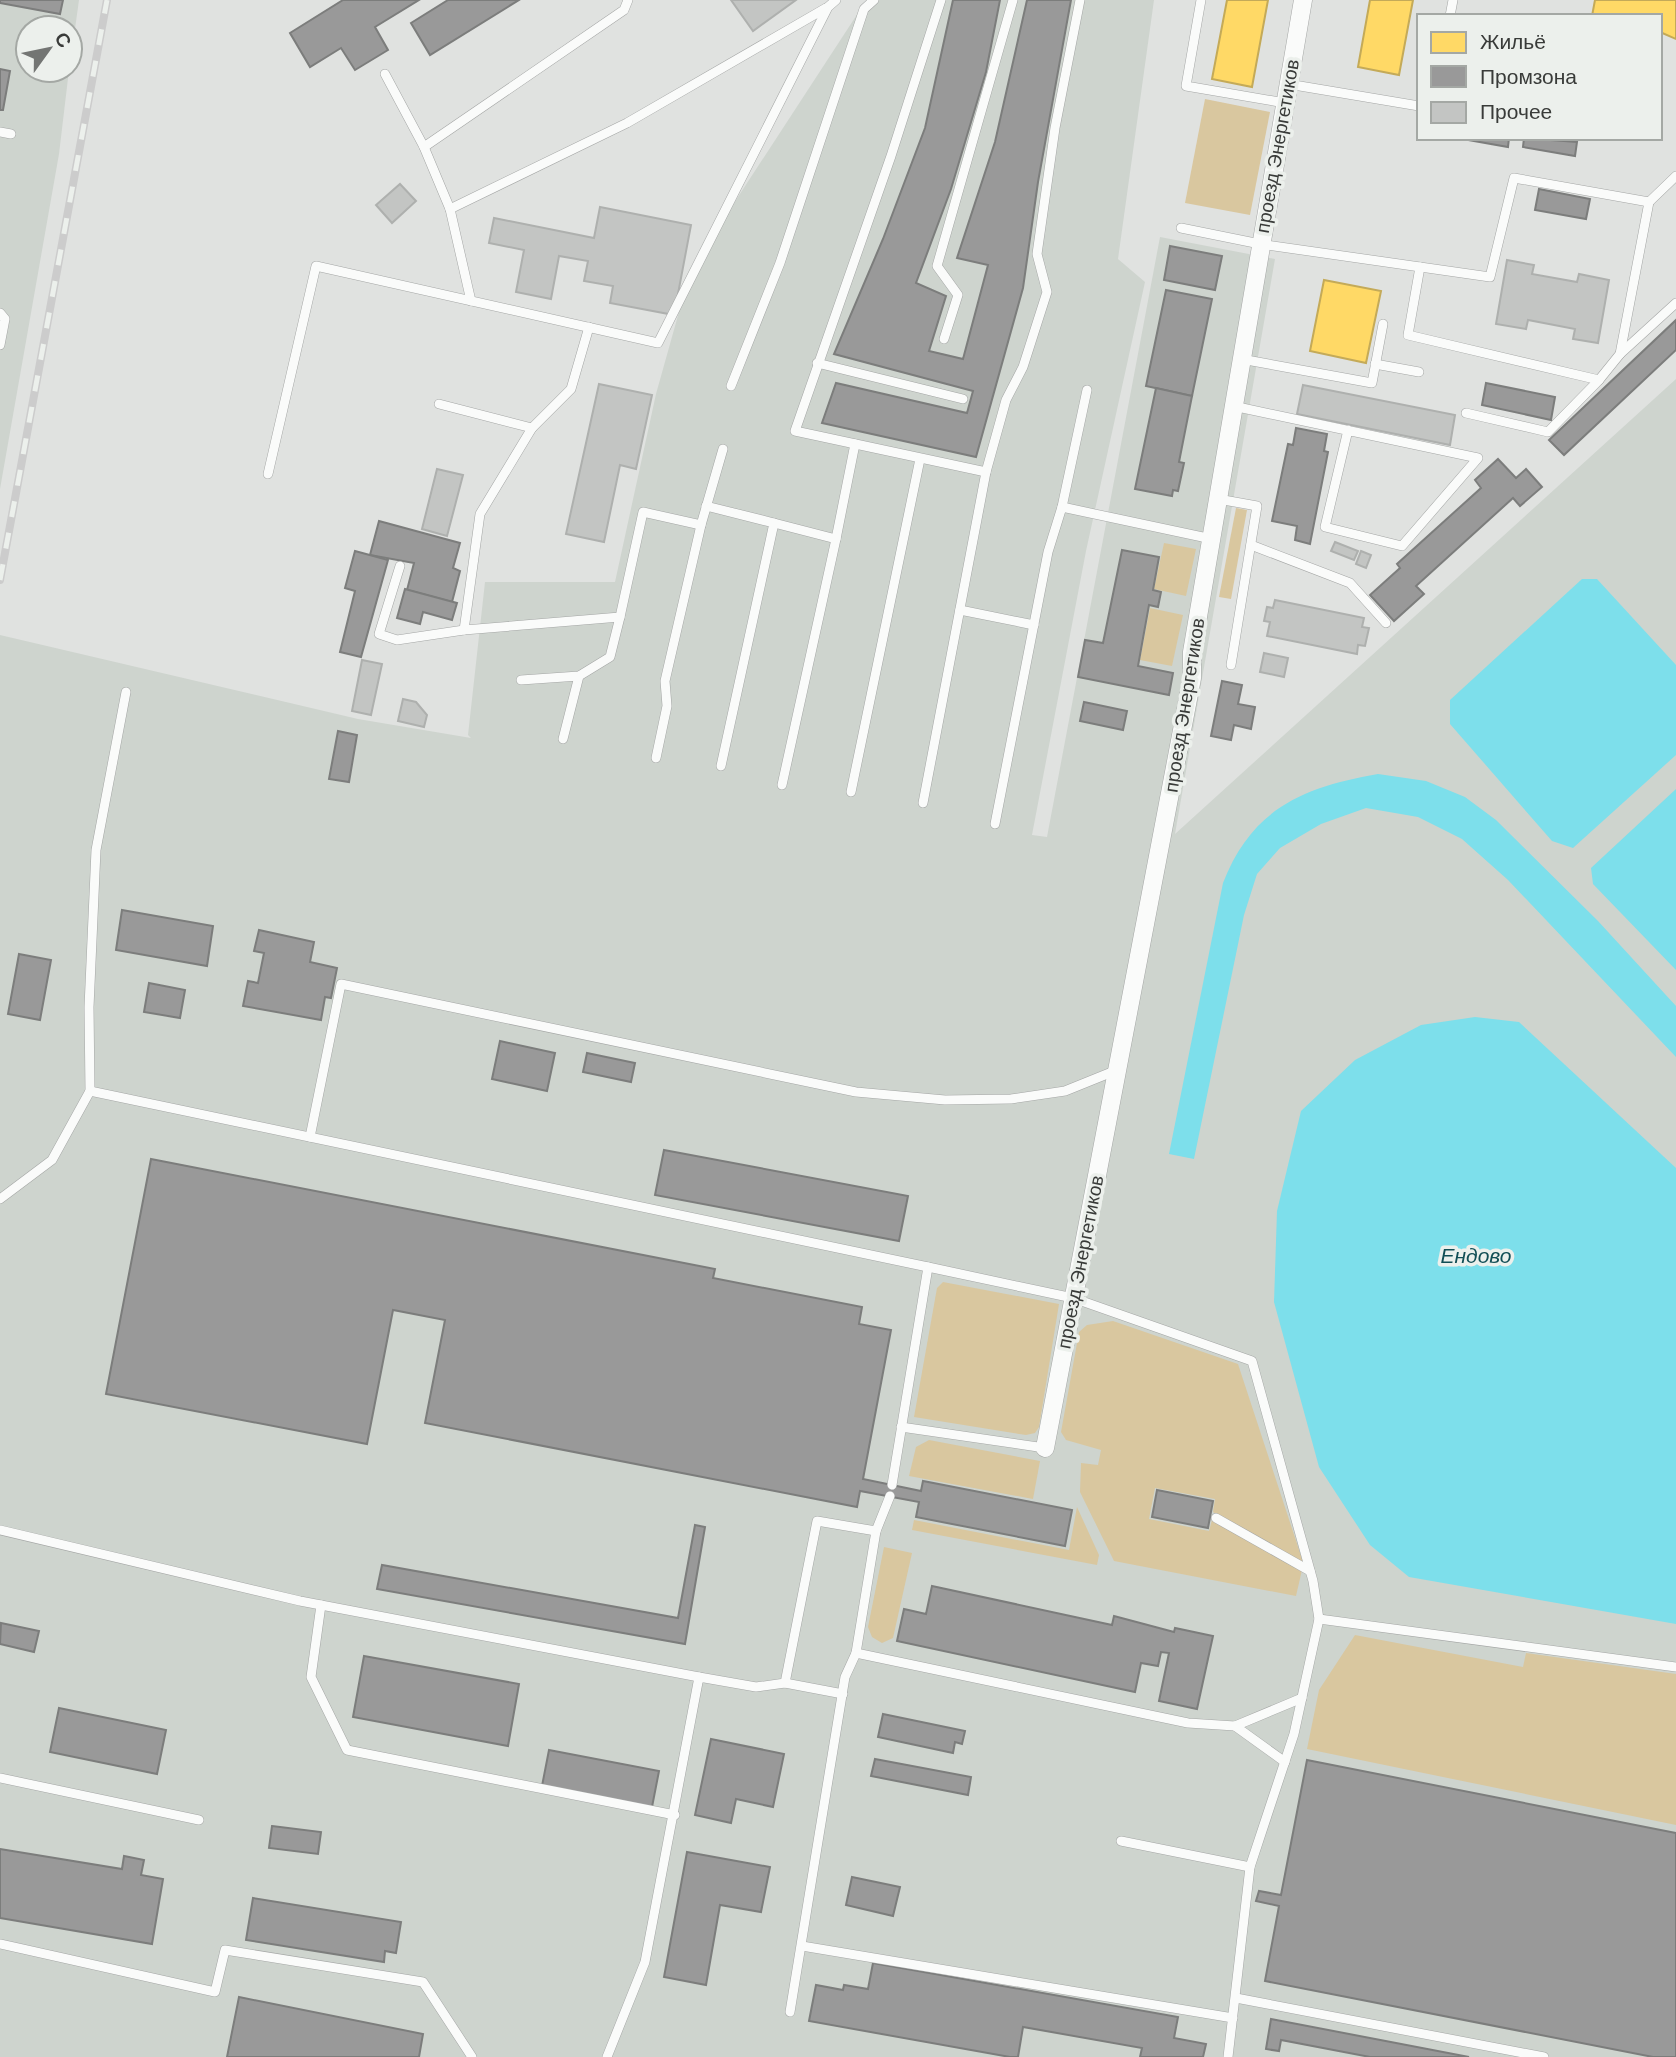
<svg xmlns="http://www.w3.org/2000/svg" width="1676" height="2057" font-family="'DM Sans',sans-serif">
<rect width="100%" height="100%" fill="#e0e2e0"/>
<!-- built -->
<g fill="#ced4ce">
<polygon points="0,0 79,0 70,65 70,28 28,28 28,70 69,70 59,154 0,489"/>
<polygon points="873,0 1154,0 1118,259 1145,282 1086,551 1032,835 1047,837 1160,237 1275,259 1175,834 1676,379 1676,2057 0,2057 0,635 358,719 471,738 468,735 485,582 615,582 656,394 691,269 858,13"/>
</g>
<!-- green -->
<g fill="#d9c79f">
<polygon points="1205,99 1270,112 1250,215 1185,203"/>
<polygon points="1236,508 1247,510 1231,599 1219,597"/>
<polygon points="1164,543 1196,549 1186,596 1154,589"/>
<polygon points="1150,608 1183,615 1172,666 1140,660"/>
<polygon points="943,1282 1059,1304 1039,1427 1035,1433 1026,1435 914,1417 937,1288"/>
<polygon points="1113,1321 1238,1364 1303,1562 1213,1512 1215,1499 1155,1488 1149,1519 1209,1531 1212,1520 1302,1570 1296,1596 1114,1561 1080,1492 1081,1463 1098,1465 1101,1450 1066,1440 1061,1432 1079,1332 1087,1325"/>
<polygon points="929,1440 1040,1461 1033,1499 909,1476 916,1447"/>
<polygon points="1077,1507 1099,1555 1097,1565 912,1530 914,1520 1069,1550"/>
<polygon points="884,1547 912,1553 893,1638 882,1643 872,1637 868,1627"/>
<polygon points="1355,1635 1523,1667 1526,1653 1676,1674 1676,1825 1307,1749 1319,1690"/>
</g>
<!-- water -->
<g fill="#7ddfeb">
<polygon points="1582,579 1597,579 1676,665 1676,755 1573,848 1552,841 1450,724 1450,700"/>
<path d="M 1378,774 L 1426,781 L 1465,797 L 1496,820 L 1598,921 L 1676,1006 L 1676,1057 L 1508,880 L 1462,839 L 1418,817 L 1366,808 L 1321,824 L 1280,848 L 1257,874 L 1244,915 L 1194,1159 L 1169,1154 L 1223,883 C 1252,808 1304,787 1378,774 Z"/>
<polygon points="1676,789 1676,970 1593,884 1591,868"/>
<polygon points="1475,1017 1519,1022 1676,1168 1676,1624 1409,1577 1370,1545 1319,1467 1274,1302 1277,1211 1301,1111 1355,1060 1421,1025"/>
</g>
<!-- homes -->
<g fill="#ffd966" stroke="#c4aa58" stroke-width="2">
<polygon points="1227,0 1268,0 1252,87 1212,79"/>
<polygon points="1370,0 1413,0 1399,75 1358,67"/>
<polygon points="1595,0 1676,0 1676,39 1660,32 1660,16 1592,16"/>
<polygon points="1324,280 1381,291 1366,363 1310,351"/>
</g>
<!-- industry -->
<g fill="#999" stroke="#7c7d7c" stroke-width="2">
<polygon points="0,0 63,0 60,14 0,3"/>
<polygon points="343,0 419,0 375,27 388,50 355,70 341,48 310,67 290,33"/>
<polygon points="448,0 519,0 430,55 411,23"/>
<polygon points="953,0 1000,0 986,72 951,189 916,283 946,296 929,351 963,359 988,265 957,258 995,142 1027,0 1071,0 1038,182 1023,288 976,457 822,423 836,383 967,413 973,391 834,354 883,239 925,128"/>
<polygon points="38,18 59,21 58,28 36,28"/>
<polygon points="0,69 10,71 3,110 0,110"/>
<polygon points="1457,138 1509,138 1508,147"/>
<polygon points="1524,138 1577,142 1575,156 1523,147"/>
<polygon points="1539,189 1590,199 1586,219 1535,210"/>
<polygon points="1170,246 1222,256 1215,290 1164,280"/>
<polygon points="1166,290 1212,299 1192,396 1146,386"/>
<polygon points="1676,320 1676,350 1564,455 1549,440"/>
<polygon points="1486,383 1555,397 1551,420 1482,405"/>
<polygon points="1156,388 1192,396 1179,462 1184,463 1178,491 1173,490 1172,496 1135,489"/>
<polygon points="1296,428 1327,434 1324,451 1328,452 1310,544 1295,540 1297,526 1272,521 1288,444 1293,445"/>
<polygon points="1498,459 1516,478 1526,469 1542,487 1520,506 1513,498 1416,586 1424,594 1394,621 1370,595 1400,568 1397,564 1481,488 1475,480"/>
<polygon points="379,521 460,543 453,568 460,571 452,602 407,590 414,563 370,555"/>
<polygon points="1122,550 1159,557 1153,590 1161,592 1158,607 1149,605 1138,666 1173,673 1169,695 1078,677 1085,640 1103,643"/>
<polygon points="355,551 388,560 361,657 340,652 355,591 345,588"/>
<polygon points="405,589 457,603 452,620 423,612 420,624 397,618"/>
<polygon points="1222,681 1242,685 1238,704 1255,707 1251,729 1234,725 1231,740 1211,736"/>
<polygon points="1084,702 1127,711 1123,730 1080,721"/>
<polygon points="338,731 357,735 349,782 329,779"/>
<polygon points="122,910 213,926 207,966 116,950"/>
<polygon points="259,930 314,942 310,962 337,968 331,998 325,997 321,1020 243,1006 248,981 258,983 264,953 254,951"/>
<polygon points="19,954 51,960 40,1020 8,1014"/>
<polygon points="149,983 185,990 180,1018 144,1012"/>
<polygon points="500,1041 555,1053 547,1091 492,1079"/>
<polygon points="587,1053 635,1063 631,1082 583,1072"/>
<polygon points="664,1150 908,1196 899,1241 655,1195"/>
<polygon points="151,1159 715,1269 713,1278 862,1307 859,1324 891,1330 863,1479 921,1491 923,1481 1072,1510 1065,1546 916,1517 919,1502 860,1491 857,1507 425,1423 445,1320 393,1310 367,1444 106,1394"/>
<polygon points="1157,1490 1213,1501 1208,1528 1152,1517"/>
<polygon points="695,1525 705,1527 685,1644 377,1589 382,1565 678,1618"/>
<polygon points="932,1586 1112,1625 1114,1616 1174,1632 1175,1628 1213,1636 1197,1709 1159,1701 1169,1653 1161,1652 1158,1666 1141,1663 1135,1692 897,1641 904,1609 926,1614"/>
<polygon points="1,1623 39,1631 34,1652 0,1644"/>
<polygon points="364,1656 519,1684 508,1746 353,1717"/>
<polygon points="59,1708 166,1730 157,1774 50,1752"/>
<polygon points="883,1714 965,1731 962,1744 955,1742 953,1753 878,1737"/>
<polygon points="711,1739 784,1754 773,1807 736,1799 731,1823 695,1815"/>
<polygon points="549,1750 659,1771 652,1807 542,1786"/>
<polygon points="875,1759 971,1777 968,1795 871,1776"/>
<polygon points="1307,1760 1676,1833 1676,2057 1653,2057 1265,1981 1279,1906 1256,1901 1259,1891 1281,1895"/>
<polygon points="272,1826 321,1832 318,1854 269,1848"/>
<polygon points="0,1849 122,1869 124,1856 144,1860 141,1875 163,1879 152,1944 0,1918"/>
<polygon points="687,1852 770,1867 761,1912 720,1905 706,1985 664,1977"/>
<polygon points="852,1877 900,1887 893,1916 846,1905"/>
<polygon points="253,1898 401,1922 396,1953 385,1951 384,1962 246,1940"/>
<polygon points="873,1963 1178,2017 1174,2038 1206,2044 1203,2057 1140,2057 1142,2048 1023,2027 1018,2057 1010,2057 809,2021 816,1985 843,1990 844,1985 868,1989"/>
<polygon points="239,1997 423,2034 419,2057 227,2057"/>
<polygon points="1271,2019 1469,2057 1370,2057 1281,2040 1279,2051 1266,2049"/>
</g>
<!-- building -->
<g fill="#c3c5c3" stroke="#aeb0ae" stroke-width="2">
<polygon points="731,0 796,0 753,31"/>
<polygon points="400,184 416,201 392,223 376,205"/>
<polygon points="600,207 691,225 674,315 610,303 613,286 584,281 588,261 559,256 551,299 516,292 524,250 489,243 494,218 594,238"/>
<polygon points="1507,260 1534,265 1532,274 1577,282 1579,274 1609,280 1598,343 1573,339 1575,329 1528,320 1526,329 1496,324"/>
<polygon points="599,384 652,395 636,469 620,465 604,542 566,534"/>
<polygon points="1303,385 1455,415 1450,445 1297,414"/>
<polygon points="437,469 463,475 447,536 422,529"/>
<polygon points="1335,542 1358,551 1354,560 1331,551"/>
<polygon points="1361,551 1371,555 1366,568 1356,564"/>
<polygon points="1275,600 1364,618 1362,627 1369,628 1365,646 1358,645 1357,654 1267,636 1270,622 1264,621 1267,607 1273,608"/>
<polygon points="1264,653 1288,658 1284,677 1260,672"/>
<polygon points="362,660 382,664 371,715 352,711"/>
<polygon points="403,699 416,702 427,715 424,727 398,721"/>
</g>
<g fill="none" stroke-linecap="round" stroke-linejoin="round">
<!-- service casing -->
<g stroke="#a4a6a5" stroke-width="10">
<g id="service">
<polyline points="941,0 891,156 795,431 986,472 1006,400 1023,367 1047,292 1037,254 1055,128 1080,0"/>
<polyline points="1201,0 1186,86 1285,103"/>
<polyline points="1450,16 1453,0"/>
<polyline points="385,74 424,147 624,10 628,0"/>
<polyline points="1288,84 1419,106"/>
<polyline points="0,132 11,134"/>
<polyline points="424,147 450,209 627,123 826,8"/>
<polyline points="450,209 471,301"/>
<polyline points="1181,228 1260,244 1490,277 1514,178 1649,202 1676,176"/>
<polyline points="1420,267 1408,335 1599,380 1620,354 1649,202"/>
<polyline points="0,313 5,319 0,345"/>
<polyline points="944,339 958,295 937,266 1013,0"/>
<polyline points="1620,354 1676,303"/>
<polyline points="1241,359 1372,383 1383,324"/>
<polyline points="817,363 963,399"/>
<polyline points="1375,364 1419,372"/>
<polyline points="731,386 780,263 864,9 874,0"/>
<polyline points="1087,390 1062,507 1212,539"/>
<polyline points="439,404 532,428 571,389 589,327"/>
<polyline points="1233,406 1478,458 1402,546 1325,527 1348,430"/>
<polyline points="1466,413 1548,432 1599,380"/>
<polyline points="268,474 316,266 658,343 828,7 836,0"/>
<polyline points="1218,499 1257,506 1231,665"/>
<polyline points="706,506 774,523 721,766"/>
<polyline points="774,523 836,539 782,785"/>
<polyline points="836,539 855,444"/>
<polyline points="1251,545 1350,583 1386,623"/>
<polyline points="400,566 379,634 397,640 464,630 480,514 532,428"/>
<polyline points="960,610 1034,625"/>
<polyline points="464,630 620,617 643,512 701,525 723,449"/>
<polyline points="521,680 579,676 610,657 620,617"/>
<polyline points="563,739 579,676"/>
<polyline points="656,758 667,706 665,681 701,525"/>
<polyline points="851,792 920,459"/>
<polyline points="923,803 986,472"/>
<polyline points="995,824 1048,552 1062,507"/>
<polyline points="90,1091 928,1267"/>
<polyline points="310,1137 341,984 856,1092 945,1100 1011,1099 1065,1091 1117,1070"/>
<polyline points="0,1199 52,1160 90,1091 89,1007 96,850 126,692"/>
<polyline points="901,1427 1045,1448"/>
<polyline points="892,1485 928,1267 1073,1298 1252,1361 1313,1581 1319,1619 1294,1734 1250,1867 1228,2057"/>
<polyline points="1216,1518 1310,1571"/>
<polyline points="0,1530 300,1601 699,1677"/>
<polyline points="876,1531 856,1653 1188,1723 1235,1726"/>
<polyline points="321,1605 311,1677 347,1750 675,1815"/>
<polyline points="1319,1619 1676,1667"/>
<polyline points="785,1683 843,1694"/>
<polyline points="1285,1762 1235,1726 1302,1698"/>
<polyline points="0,1778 199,1820"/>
<polyline points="1121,1841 1250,1867"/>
<polyline points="0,1944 215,1992 225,1950 423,1982 472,2057"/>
<polyline points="802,1946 1233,2018"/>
<polyline points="1236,1998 1544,2057"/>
<polyline points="790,2012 845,1677 856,1653"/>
<polyline points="607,2057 645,1962 699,1677 756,1687 785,1683 817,1521 876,1531 890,1496"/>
</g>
</g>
<!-- minor casing -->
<g stroke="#a4a6a5" stroke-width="19">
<polyline id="minor" points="1045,1448 1192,678 1192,652 1303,0"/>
</g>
<!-- service -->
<use href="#service" stroke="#fafbfa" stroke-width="9"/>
<!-- minor -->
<use href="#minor" stroke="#fafbfa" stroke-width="18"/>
<!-- rail casing -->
<g stroke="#ccc" stroke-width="8">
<polyline id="rail" points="0,580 107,0"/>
</g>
<!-- rail -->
<use href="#rail" stroke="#ecf0ec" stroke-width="5" stroke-dasharray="16" stroke-linecap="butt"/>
</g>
<g text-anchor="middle" stroke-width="7" stroke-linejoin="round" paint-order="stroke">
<!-- street labels -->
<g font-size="19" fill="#393b39" stroke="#ecf0ec">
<text transform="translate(1277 146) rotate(-80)" y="7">проезд Энергетиков</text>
<text transform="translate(1184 705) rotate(-81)" y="7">проезд Энергетиков</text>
<text transform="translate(1080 1262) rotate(-79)" y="7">проезд Энергетиков</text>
</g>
<!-- water labels -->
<g font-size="21" font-style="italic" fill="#114e55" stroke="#ecf0ec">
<text x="1476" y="1263">Ендово</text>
</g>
</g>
<!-- legend -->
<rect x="1417" y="14" width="245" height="126" fill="#ecf0ec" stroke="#a4a8a4" stroke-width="2"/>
<rect x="1431" y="32" width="35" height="21" fill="#ffd966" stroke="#a4a8a4" stroke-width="2"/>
<text x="1480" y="49" font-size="21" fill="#393b39">Жильё</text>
<rect x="1431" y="66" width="35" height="21" fill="#999999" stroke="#a4a8a4" stroke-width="2"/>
<text x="1480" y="84" font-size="21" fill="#393b39">Промзона</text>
<rect x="1431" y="102" width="35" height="21" fill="#c3c5c3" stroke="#a4a8a4" stroke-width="2"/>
<text x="1480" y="119" font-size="21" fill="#393b39">Прочее</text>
<!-- north arrow -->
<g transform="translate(49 49) rotate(57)"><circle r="33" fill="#ecf0ec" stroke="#a4a8a4" stroke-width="2"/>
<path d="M0-5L12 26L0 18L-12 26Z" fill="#737573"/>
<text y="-10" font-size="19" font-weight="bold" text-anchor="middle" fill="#393b39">С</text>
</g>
</svg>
